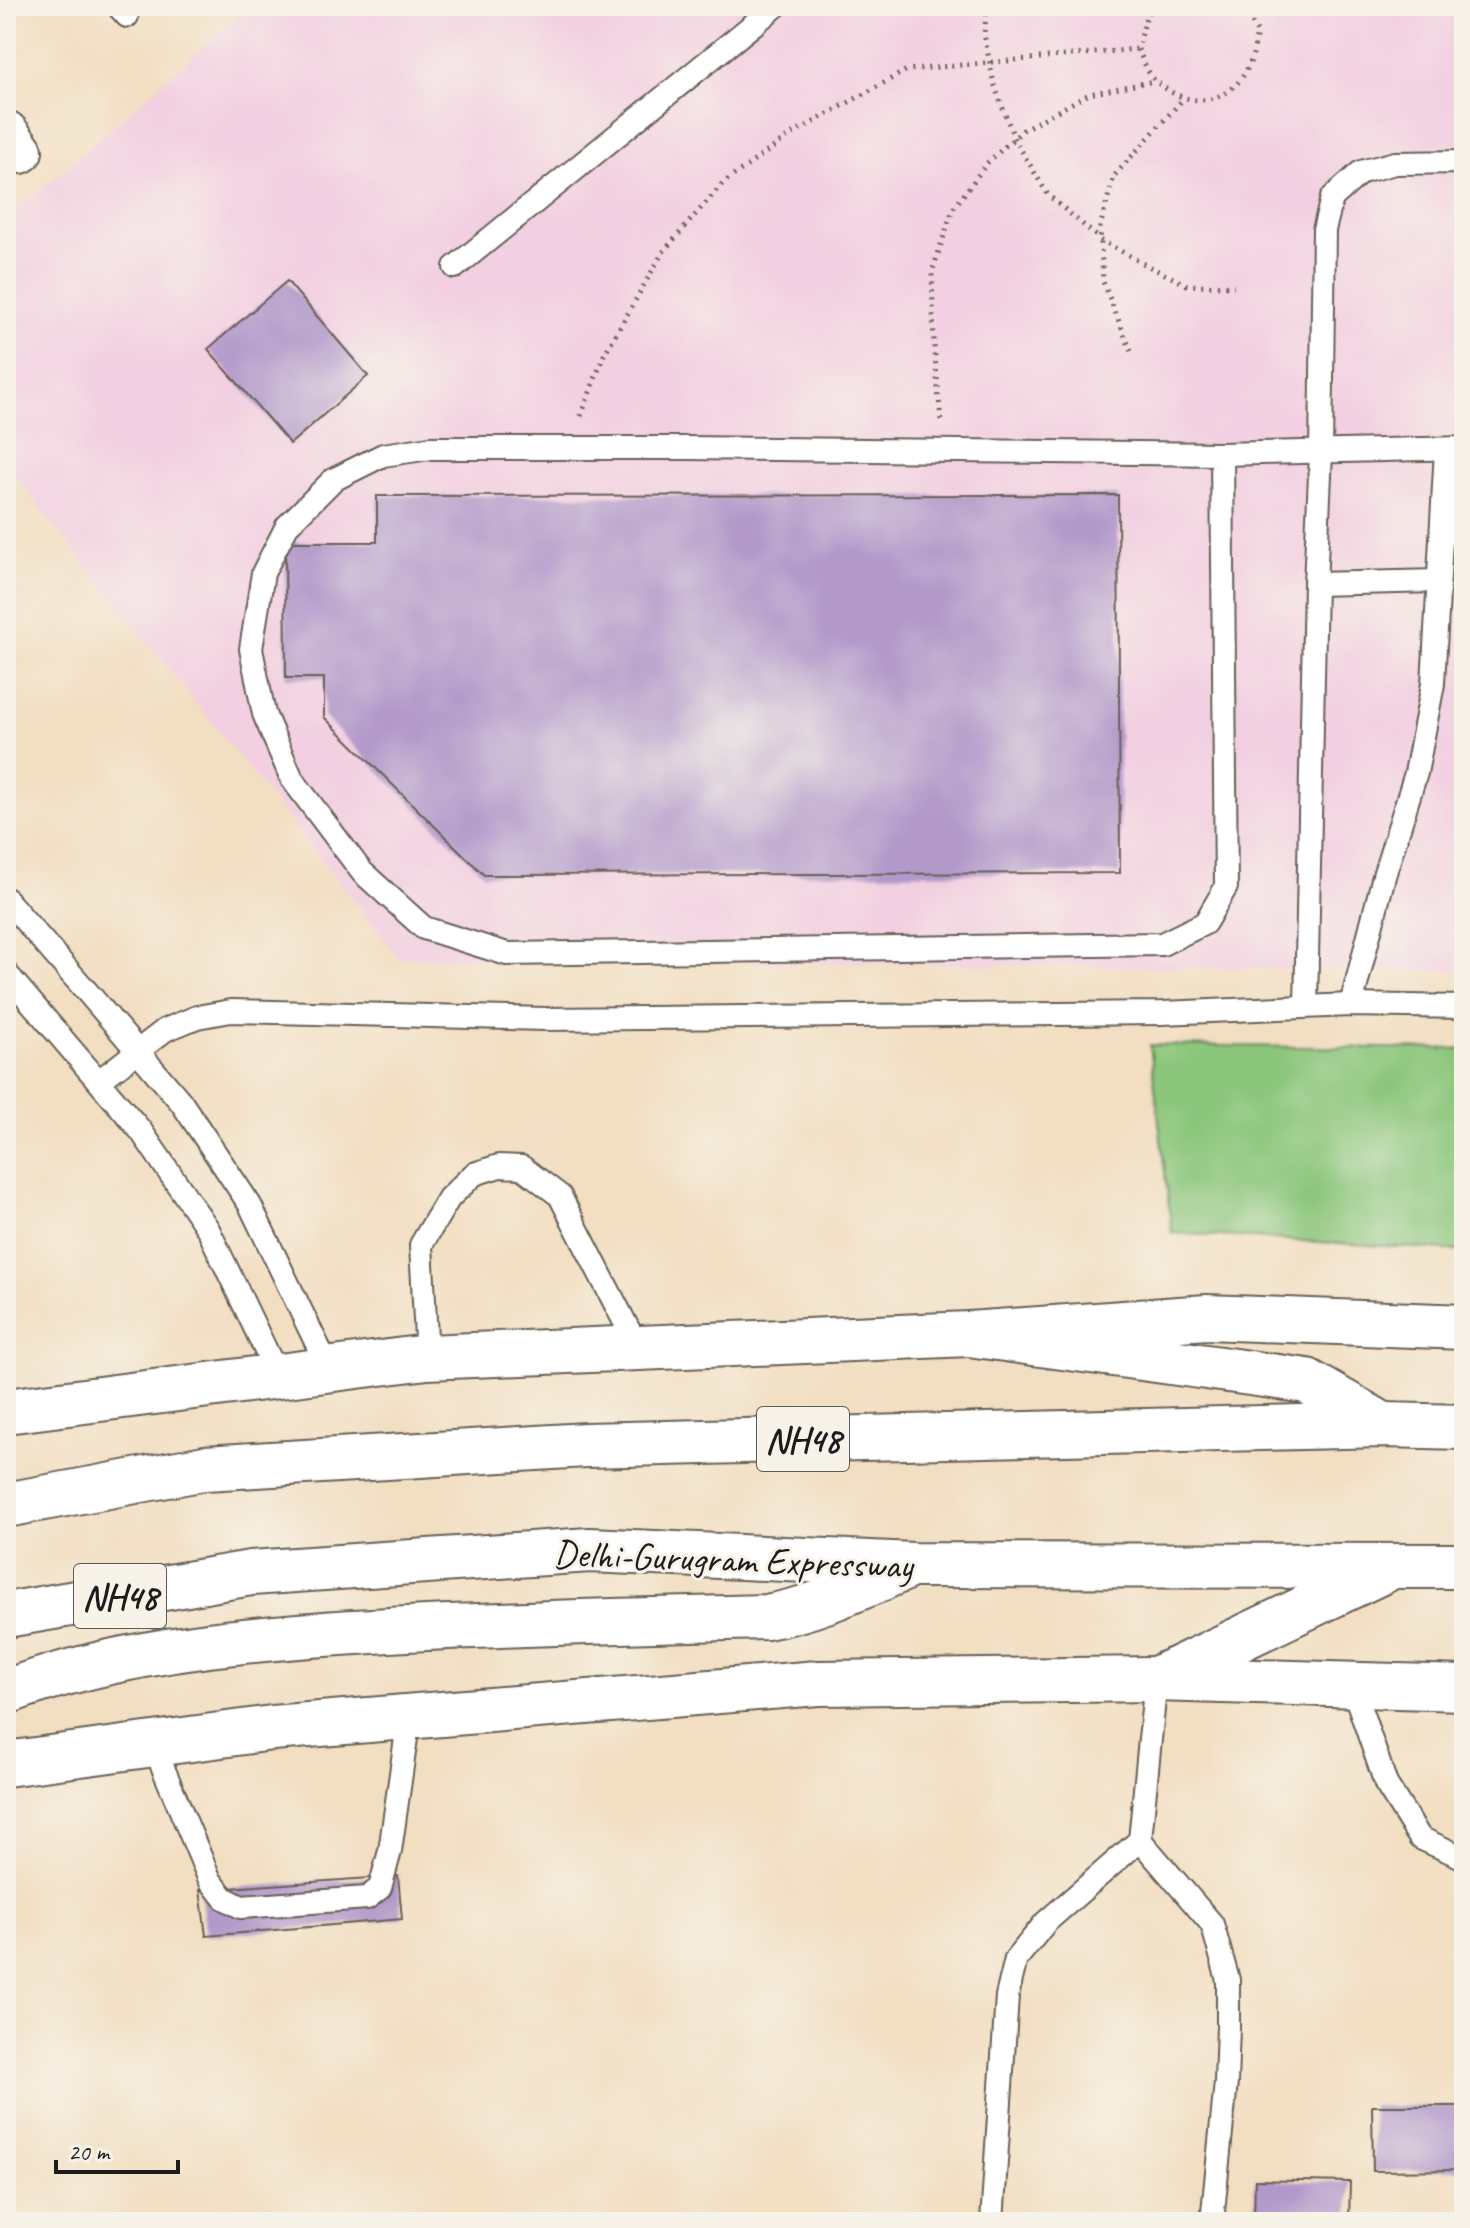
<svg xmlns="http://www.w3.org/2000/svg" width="1470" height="2228" font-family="Caveat,sans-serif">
<rect width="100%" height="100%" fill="#f7f3e8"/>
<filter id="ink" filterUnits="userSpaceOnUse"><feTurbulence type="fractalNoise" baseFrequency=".0125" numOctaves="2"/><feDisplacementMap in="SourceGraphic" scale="16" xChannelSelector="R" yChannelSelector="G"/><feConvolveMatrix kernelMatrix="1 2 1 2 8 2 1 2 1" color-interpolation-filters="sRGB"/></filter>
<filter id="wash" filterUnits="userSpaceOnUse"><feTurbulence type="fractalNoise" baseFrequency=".006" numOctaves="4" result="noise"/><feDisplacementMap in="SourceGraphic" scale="32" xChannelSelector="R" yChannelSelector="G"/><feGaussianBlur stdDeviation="1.8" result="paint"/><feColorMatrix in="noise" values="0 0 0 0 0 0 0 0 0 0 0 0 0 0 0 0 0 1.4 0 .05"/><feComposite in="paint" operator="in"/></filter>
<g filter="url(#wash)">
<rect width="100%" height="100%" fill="#f2dec1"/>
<!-- built -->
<polygon fill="#f2cfe1" points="250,6 1464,6 1464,971 399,958 6,465 6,220"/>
<!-- green -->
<polygon fill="#8bc67b" stroke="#54714c" stroke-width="2" points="1150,1045 1464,1049 1464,1251 1172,1233"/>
<g id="blocks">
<!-- building -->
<g fill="#b399ca">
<polygon points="287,281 368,376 290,444 208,349"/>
<polygon points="1118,495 1120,873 484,875 324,717 324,678 286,678 285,542 377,542 377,496"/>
<polygon points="398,1876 402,1919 206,1936 200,1890"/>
<polygon points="1372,2106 1464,2106 1464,2170 1373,2171"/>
<polygon points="1255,2180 1350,2182 1349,2222 1254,2222"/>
</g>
</g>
</g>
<g filter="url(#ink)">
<use href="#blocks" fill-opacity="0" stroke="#676056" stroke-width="2"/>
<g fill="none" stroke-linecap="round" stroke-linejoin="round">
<!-- lane casing -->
<g stroke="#676056" stroke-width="26">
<g id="lane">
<polyline points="118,6 127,16"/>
<polyline points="455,267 776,6"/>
<polyline points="1222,454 1226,887 1205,923 1162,944 507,954 424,928 362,872 292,779 264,714 251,649 263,573 287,526 333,480 383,455 430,448 687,448 1222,454 1464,448"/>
<polyline points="1315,584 1438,581"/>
<polyline points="6,899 89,994 181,1102 250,1205 329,1369"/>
<polyline points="6,973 141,1131 208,1229 278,1376"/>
<polyline points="1351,1005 1384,876 1416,773 1433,684 1446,449"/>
<polyline points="1306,1006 1315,584 1321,453 1324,230 1332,198 1361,172 1395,163 1464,162"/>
<polyline points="99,1081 165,1030 197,1017 231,1011 545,1019 1162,1013 1351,1005 1464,1007"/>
<polyline points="427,1357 421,1245 449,1198 474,1174 499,1166 522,1167 560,1196 638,1348"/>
<polyline points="1352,1685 1386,1784 1420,1838 1464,1858"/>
<polyline points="153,1744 210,1880 224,1898 241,1907 367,1898 380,1888 390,1851 409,1717"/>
<polyline points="1140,1840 1212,1924 1228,1980 1228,2027 1226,2082 1212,2222"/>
<polyline points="992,2222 1007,1996 1016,1959 1046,1922 1140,1840 1156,1679"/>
</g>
</g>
<!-- street casing -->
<g stroke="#676056" stroke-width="48">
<polyline id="street" points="6,133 20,151"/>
</g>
<!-- secondary casing -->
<g stroke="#676056" stroke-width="48">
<g id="secondary">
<polyline points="6,1411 427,1357 969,1334 1207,1317 1464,1327"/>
<polyline points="6,1764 272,1728 818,1683 1156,1679 1464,1688"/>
</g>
</g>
<!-- highway casing -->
<g stroke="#676056" stroke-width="48">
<g id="highway">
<polyline points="969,1334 1307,1381 1383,1425"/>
<polyline points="6,1505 205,1468 586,1445 1384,1425 1464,1427"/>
<polyline points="6,1615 251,1573 590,1550 913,1565 1464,1566"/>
<polyline points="1156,1679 1385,1570"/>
<path d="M 6,1692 C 128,1647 261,1637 389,1630 C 515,1623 640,1620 766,1617 C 815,1609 858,1588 903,1569"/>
</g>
</g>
<!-- path -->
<g stroke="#676056" stroke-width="5" stroke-dasharray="2 6" stroke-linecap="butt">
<polyline points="987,6 984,34 994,84 1014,138 1048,195 1101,240 1144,264 1187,285 1234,286"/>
<path d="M 1155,6 L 1147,13 L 1138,49 C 1143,60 1148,75 1157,82 C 1190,111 1232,105 1250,63 C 1254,54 1255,42 1257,32 L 1243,6"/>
<polyline points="1131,351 1103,282 1100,227 1114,176 1183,99"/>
<polyline points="581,416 604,355 663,252 723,183 792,134 907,70 1138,49"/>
<polyline points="941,420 934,346 932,272 953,209 987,163 1024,129 1089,94 1155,81"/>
</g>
<!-- lane -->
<use href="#lane" stroke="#fff" stroke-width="22"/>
<!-- street -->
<use href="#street" stroke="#fff" stroke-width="44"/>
<!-- secondary -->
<use href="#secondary" stroke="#fff" stroke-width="44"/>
<!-- highway -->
<use href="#highway" stroke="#fff" stroke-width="44"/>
</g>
</g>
<g text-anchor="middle" stroke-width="6" stroke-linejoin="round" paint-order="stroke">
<!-- shield labels -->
<g fill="#f7f3e8" stroke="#5e5c59" stroke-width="2">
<rect x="757" y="1407" width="92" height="64" rx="6"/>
<rect x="74" y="1564" width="92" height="64" rx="6"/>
</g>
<g font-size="36" font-weight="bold" fill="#1c1c1c">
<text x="803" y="1452">NH48</text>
<text x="120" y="1609">NH48</text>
</g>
<!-- street labels -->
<g font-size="38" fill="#1c1c1c" stroke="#f7f3e8">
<text transform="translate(733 1559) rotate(2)" y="13">Delhi-Gurugram Expressway</text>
</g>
</g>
<!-- margin -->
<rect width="1470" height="2228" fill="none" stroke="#f7f3e8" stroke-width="32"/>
<!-- scale -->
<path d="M56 2160v12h122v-12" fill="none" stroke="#1c1c1c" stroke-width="4"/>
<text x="68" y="2160" font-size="24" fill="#1c1c1c" stroke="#f7f3e8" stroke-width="6" paint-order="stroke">20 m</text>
</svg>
